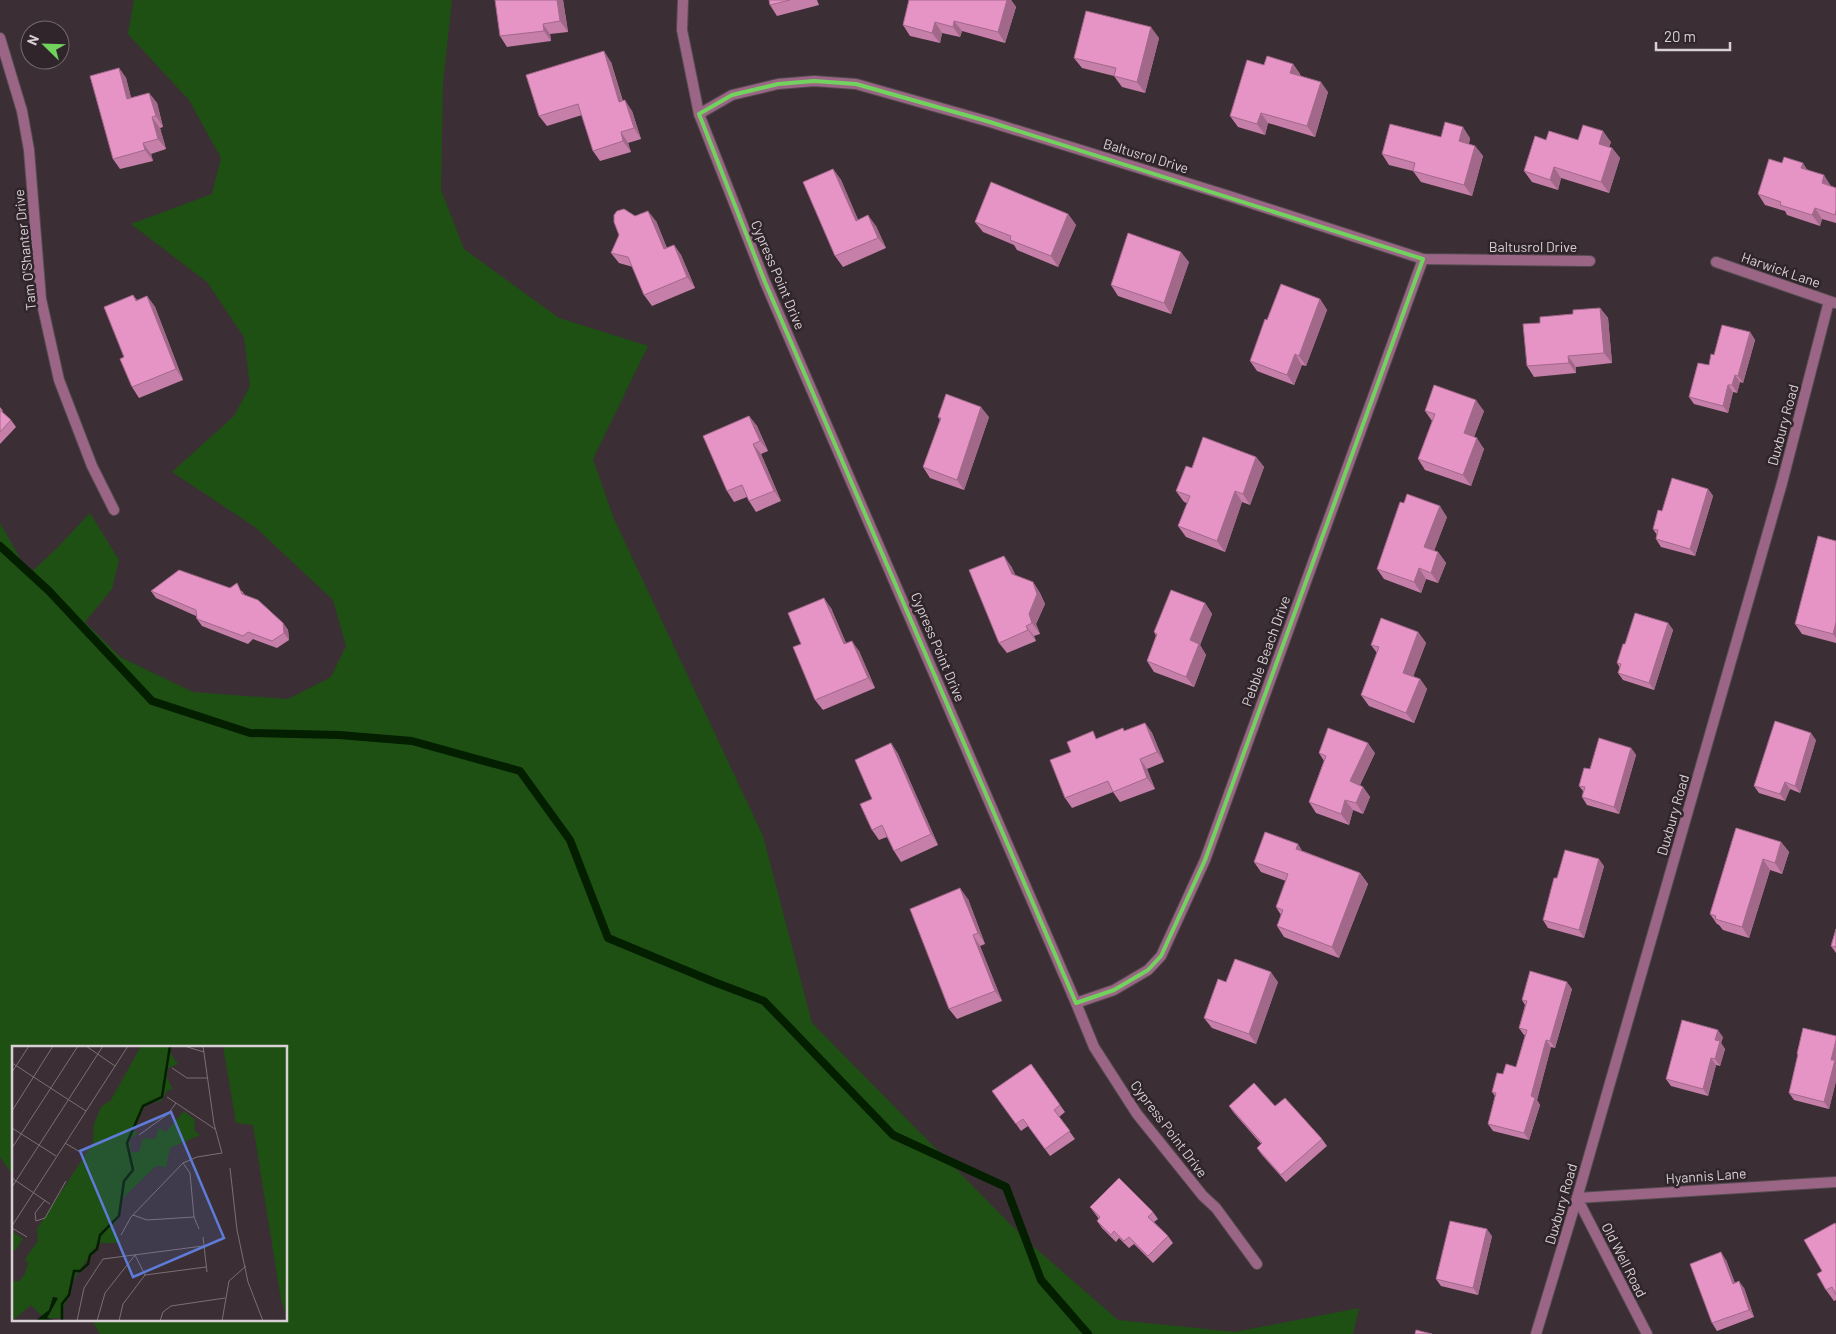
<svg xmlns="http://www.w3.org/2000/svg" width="1836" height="1334" font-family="Barlow,sans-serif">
<rect width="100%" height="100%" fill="#3b2f35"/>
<!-- green -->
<polygon fill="#1d5012" points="134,0 452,0 443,82 441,190 464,249 559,318 648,346 593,459 614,519 763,836 812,1023 1025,1239 1118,1320 1235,1332 1359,1308 1353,1334 100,1334 92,1320 286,1320 286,1048 14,1048 14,1177 0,1157 0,523 29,574 55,550 90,513 119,560 112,589 85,622 120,657 193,692 288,699 331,677 346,646 333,600 255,527 172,472 234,416 250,386 244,337 207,282 131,224 212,194 221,158 189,100 128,34"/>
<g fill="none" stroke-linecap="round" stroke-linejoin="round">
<!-- stream -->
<polyline stroke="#031f00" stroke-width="8" points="0,546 49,591 152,701 250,733 339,735 412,741 520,771 570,840 608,938 714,982 764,1001 893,1135 1006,1187 1041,1280 1088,1334"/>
<!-- minor casing -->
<g stroke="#574c52" stroke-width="12">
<g id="minor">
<polyline points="683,0 682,30 699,114 765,282 1076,1003 1094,1047 1137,1114 1203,1196 1216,1208 1257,1264"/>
<polyline points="0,38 22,111 29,150 41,299 59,380 92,466 114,510"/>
<polyline points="699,114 732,95 778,84 814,81 856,84 990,122 1229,196 1423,259 1590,261"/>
<polyline points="1716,262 1835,303"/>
<polyline points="1076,1003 1114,990 1148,970 1161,956 1205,860 1423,259"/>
<polyline points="1536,1334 1577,1198 1782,483 1829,301"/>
<polyline points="1647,1334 1577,1198 1836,1182"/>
</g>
</g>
<!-- minor -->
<use href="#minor" stroke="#9b6685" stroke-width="10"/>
</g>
<!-- wall -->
<g fill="#c67fa9">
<polygon points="563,0 568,32 550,34 551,41 507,47 500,36"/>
<polygon points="769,0 817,0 819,5 777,16 770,5"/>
<polygon points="909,0 1011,0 1016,7 1005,43 962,31 960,37 942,33 940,43 910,36 903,25"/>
<polygon points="1159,38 1145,93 1122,87 1114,76 1082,68 1074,58"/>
<polygon points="611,62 623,101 632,111 641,139 628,143 631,152 600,161 593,151 582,115 547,126 539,116"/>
<polygon points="1293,64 1300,74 1300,75 1328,92 1315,137 1268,123 1265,135 1238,127 1230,116 1264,65"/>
<polygon points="119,68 126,78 131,98 149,93 157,103 163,127 160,128 166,149 151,154 153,161 120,169 113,159"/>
<polygon points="1441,137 1470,138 1469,144 1475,146 1483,156 1472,196 1421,182 1413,171 1389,165 1382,154"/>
<polygon points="1546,140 1578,140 1611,142 1609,147 1612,148 1620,158 1609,193 1561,178 1558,190 1532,182 1524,171"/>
<polygon points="1782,163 1808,170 1831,186 1836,188 1836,223 1822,219 1820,226 1787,215 1785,211 1765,205 1758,194"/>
<polygon points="833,169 841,180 858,220 876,226 886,248 843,267 835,256"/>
<polygon points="1068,214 1076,225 1058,267 1017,250 1014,245 983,232 975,222"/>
<polygon points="635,216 656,221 667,248 674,245 681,255 695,288 652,306 644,295 633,267 619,263 611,253"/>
<polygon points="1189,262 1171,314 1118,296 1111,285"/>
<polygon points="133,295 137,300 147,296 155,307 183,380 139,398 132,387"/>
<polygon points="1320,299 1327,310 1306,366 1302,365 1294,385 1257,371 1250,361"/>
<polygon points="1600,308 1608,318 1612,363 1576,367 1576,373 1534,377 1527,366 1540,323"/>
<polygon points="1750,332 1755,340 1743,383 1740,382 1737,393 1733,392 1728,413 1694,404 1689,397 1709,365 1714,355"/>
<polygon points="0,407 3,411 2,412 11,420 16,427 0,444"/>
<polygon points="1425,411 1484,411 1474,437 1484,449 1471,486 1425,470 1418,459 1432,421"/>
<polygon points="749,416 757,426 768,451 761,454 781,501 756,512 749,501 747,497 734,502 727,491"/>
<polygon points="938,417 989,417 964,490 930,478 923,467 940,420"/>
<polygon points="1256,457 1264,467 1250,505 1242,502 1225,552 1186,537 1178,526 1187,503 1184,502 1176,491 1192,468"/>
<polygon points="1708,489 1713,496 1695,556 1661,547 1656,539 1657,535 1653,529"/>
<polygon points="1447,517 1434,551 1438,552 1446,563 1438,583 1426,579 1421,593 1384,579 1377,569"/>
<polygon points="1836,541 1836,643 1802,634 1795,624"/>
<polygon points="1011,566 1015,575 1033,582 1040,593 1045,604 1036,624 1040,634 1034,636 1036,641 1007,653 999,643"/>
<polygon points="230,588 242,591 244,594 283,623 288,630 289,640 277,648 253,639 248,644 202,626 197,619 196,616 156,598 151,591"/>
<polygon points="1205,603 1212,614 1200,645 1206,655 1194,687 1154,672 1147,661 1156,636 1154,632"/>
<polygon points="831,608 846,643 859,651 875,688 823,710 815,700"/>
<polygon points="1668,623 1673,630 1654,690 1623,680 1618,673 1620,668 1617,663"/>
<polygon points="1418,632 1426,643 1413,676 1420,679 1427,689 1414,723 1369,706 1361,695 1377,653 1371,645"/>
<polygon points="1145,723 1152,733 1164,762 1147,769 1155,789 1120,802 1113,792 1072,808 1065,798 1071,752 1098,738 1124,731"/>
<polygon points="1816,740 1800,793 1790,789 1785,801 1759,793 1754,786"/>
<polygon points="891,743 898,754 938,845 901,862 894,851 887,837 879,840 872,830 872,799"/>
<polygon points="1631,748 1636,755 1619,814 1587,805 1582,797 1583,791 1579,786 1590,769"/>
<polygon points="1319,753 1375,753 1360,785 1363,787 1370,797 1363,814 1353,810 1349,825 1316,813 1309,802 1324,761"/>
<polygon points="1736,828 1781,842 1789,852 1782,874 1770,870 1749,938 1723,930 1719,925 1717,924 1710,914"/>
<polygon points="1303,851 1360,873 1368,884 1339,958 1284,937 1277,926 1281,915 1276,907 1286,881 1261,872 1254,862"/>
<polygon points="1604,866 1584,938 1548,928 1543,920 1557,878"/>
<polygon points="968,899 985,944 980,946 1002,1001 957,1019 949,1009"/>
<polygon points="1836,929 1836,953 1831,946"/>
<polygon points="1226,982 1278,982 1256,1044 1212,1028 1204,1018"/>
<polygon points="1572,989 1555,1048 1551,1047 1537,1100 1540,1105 1529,1140 1493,1131 1488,1124 1495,1096 1492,1092 1503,1074 1516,1067 1525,1035 1524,1035 1519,1028 1525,1005 1522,1000"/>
<polygon points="1723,1037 1721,1043 1725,1049 1720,1066 1716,1065 1708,1096 1671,1086 1666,1079"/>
<polygon points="1836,1040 1836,1081 1829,1109 1794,1100 1789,1093 1798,1056 1797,1054"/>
<polygon points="1031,1064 1065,1112 1059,1117 1075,1139 1050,1156 1028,1126 1021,1131 992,1091"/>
<polygon points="1229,1106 1275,1106 1322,1139 1327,1146 1286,1182 1262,1155 1257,1148 1261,1144 1234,1113"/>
<polygon points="1090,1207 1153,1212 1158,1219 1154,1222 1168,1236 1173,1243 1153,1263 1134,1244 1129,1248 1119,1238 1116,1242 1102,1228 1097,1221 1099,1219"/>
<polygon points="1836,1224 1836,1300 1834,1301 1826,1290 1822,1271"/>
<polygon points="1492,1236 1478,1295 1441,1286 1436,1279"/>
<polygon points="1726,1260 1735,1283 1744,1288 1754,1317 1717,1331 1712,1323"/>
</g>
<!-- shaded-wall -->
<g fill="#a1688a">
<polygon points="557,0 563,0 568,32 560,21"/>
<polygon points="1007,0 1011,0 1016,7 1005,43 998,32"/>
<polygon points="954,21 962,31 960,37 953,27"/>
<polygon points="935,22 942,33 940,43 932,33"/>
<polygon points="543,24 550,34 551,41 544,31"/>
<polygon points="1151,27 1159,38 1145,93 1137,82"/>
<polygon points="604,51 611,62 626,113 619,102"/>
<polygon points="1293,64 1300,74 1297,83 1290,73"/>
<polygon points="119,68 126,78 134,109 127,99"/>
<polygon points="1321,82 1328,92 1315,137 1307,126"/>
<polygon points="149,93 157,103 163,127 156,116"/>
<polygon points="625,100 632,111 641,139 634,128"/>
<polygon points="1261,113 1268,123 1265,135 1257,124"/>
<polygon points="152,117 160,128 166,149 158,139"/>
<polygon points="1463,127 1470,138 1467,152 1459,141"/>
<polygon points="1603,131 1611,142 1607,154 1599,144"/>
<polygon points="621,132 628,143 631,152 623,141"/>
<polygon points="143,143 151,154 153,161 145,150"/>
<polygon points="1475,146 1483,156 1472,196 1464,185"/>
<polygon points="1612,148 1620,158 1609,193 1601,182"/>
<polygon points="1803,163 1810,174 1801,168"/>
<polygon points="1554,167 1561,178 1558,190 1550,180"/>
<polygon points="833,169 841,180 863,231 856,221"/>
<polygon points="1824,175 1831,186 1829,194 1822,183"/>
<polygon points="1815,208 1822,219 1820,226 1812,215"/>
<polygon points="648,211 656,221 671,259 664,249"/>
<polygon points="1068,214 1076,225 1058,267 1051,256"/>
<polygon points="868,215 876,226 886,248 878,238"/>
<polygon points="674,245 681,255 695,288 687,277"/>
<polygon points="1181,252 1189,262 1171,314 1164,303"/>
<polygon points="147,296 155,307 183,380 176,369"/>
<polygon points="1320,299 1327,310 1306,366 1299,356"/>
<polygon points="1600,308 1608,318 1612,363 1604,353"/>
<polygon points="1750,332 1755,340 1743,383 1738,376"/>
<polygon points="1295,354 1302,365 1294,385 1287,375"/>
<polygon points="1568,356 1576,367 1576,373 1569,363"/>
<polygon points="1735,375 1740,382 1737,393 1732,385"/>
<polygon points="1728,385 1733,392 1728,413 1723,406"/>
<polygon points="1476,400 1484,411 1471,444 1464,433"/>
<polygon points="981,407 989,417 964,490 957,480"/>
<polygon points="749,416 757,426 768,451 760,441"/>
<polygon points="1477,438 1484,449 1471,486 1463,475"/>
<polygon points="753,444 761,454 781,501 774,491"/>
<polygon points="1256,457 1264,467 1250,505 1243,494"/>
<polygon points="1708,489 1713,496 1695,556 1690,549"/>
<polygon points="1235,491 1242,502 1225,552 1217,541"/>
<polygon points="1440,506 1447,517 1431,558 1424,547"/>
<polygon points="1438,552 1446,563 1438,583 1431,573"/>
<polygon points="1004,556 1011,566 1020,584 1012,574"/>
<polygon points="1419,568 1426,579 1421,593 1414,582"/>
<polygon points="1033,582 1040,593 1045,604 1036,624 1040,634 1032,623 1029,614"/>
<polygon points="824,598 831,608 851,655 844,644"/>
<polygon points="1205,603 1212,614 1200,645 1206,655 1194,687 1186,677 1190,640"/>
<polygon points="1836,622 1836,638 1833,634"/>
<polygon points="283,623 288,630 289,640 284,633"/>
<polygon points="1668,623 1673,630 1654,690 1649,683"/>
<polygon points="1026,626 1034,636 1036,641 1028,630"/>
<polygon points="1418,632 1426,643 1411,683 1403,673"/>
<polygon points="852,641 859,651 875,688 868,678"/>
<polygon points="1420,679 1427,689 1414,723 1406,713"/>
<polygon points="1145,723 1152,733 1164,762 1157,752"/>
<polygon points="1811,733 1816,740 1800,793 1795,786"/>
<polygon points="891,743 898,754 938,845 931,834"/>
<polygon points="1368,743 1375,753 1357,791 1350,781"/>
<polygon points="1631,748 1636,755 1619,814 1614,807"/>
<polygon points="1140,759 1147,769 1155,789 1147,778"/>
<polygon points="1785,782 1790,789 1785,801 1780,794"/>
<polygon points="1363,787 1370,797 1363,814 1356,803"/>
<polygon points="1345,800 1353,810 1349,825 1341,814"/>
<polygon points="1781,842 1789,852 1782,874 1775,863"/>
<polygon points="1298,844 1305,855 1296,849"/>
<polygon points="1599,859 1604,866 1584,938 1579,930"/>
<polygon points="1763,859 1770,870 1749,938 1742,927"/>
<polygon points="1360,873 1368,884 1339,958 1332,947"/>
<polygon points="960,888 968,899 985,944 978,933"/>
<polygon points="973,935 980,946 1002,1001 995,991"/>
<polygon points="1271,972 1278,982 1256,1044 1249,1034"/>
<polygon points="1567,982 1572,989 1555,1048 1550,1041"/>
<polygon points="1718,1030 1723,1037 1721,1043 1725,1049 1720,1066 1715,1059 1715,1040"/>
<polygon points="1546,1040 1551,1047 1537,1100 1540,1105 1529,1140 1524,1133 1531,1096"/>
<polygon points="1836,1040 1836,1081 1829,1109 1824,1102 1831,1060"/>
<polygon points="1711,1058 1716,1065 1708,1096 1703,1089"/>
<polygon points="1487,1229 1492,1236 1478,1295 1473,1288"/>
<polygon points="1721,1252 1726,1260 1738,1291 1733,1284"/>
<polygon points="1739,1281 1744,1288 1754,1317 1749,1310"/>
</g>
<!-- building -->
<g fill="#e694c5" stroke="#a1688a">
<polygon points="495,0 557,0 560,21 543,24 544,31 500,36"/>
<polygon points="769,0 790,0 770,5"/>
<polygon points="909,0 1007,0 998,32 954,21 953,27 935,22 932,33 903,25"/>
<polygon points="1086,11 1151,27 1137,82 1114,76 1116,68 1074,58"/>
<polygon points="604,51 619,102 625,100 634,128 621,132 623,141 593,151 578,104 539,116 526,75"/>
<polygon points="1267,56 1293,64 1290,73 1321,82 1307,126 1261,113 1257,124 1230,116 1247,60 1264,65"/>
<polygon points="119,68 127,99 149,93 156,116 152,117 158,139 143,143 145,150 113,159 90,76"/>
<polygon points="1445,122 1463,127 1459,141 1475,146 1464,185 1413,171 1415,163 1382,154 1390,124 1441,137"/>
<polygon points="1583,125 1603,131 1599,144 1612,148 1601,182 1554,167 1550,180 1524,171 1535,136 1546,140 1549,131 1578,140"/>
<polygon points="1784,157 1803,163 1801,168 1824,175 1822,183 1836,188 1836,210 1835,215 1815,208 1812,215 1780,205 1781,202 1758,194 1769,159 1782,163"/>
<polygon points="833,169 856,221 868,215 878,238 835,256 803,182"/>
<polygon points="991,182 1068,214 1051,256 1010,240 1011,236 975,222"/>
<polygon points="624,209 635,216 648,211 664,249 674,245 687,277 644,295 628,257 611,253 619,235 614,222 614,215 617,211"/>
<polygon points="1128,233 1181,252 1164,303 1111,285"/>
<polygon points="1281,284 1320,299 1299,356 1295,354 1287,375 1250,361 1265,319 1267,320"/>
<polygon points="133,295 136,301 147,296 176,369 132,387 120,359 124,357 104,307"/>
<polygon points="1600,308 1604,353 1568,356 1569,363 1527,366 1523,324 1540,323 1540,317 1573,314 1573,310"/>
<polygon points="1722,325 1750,332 1738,376 1735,375 1732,385 1728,385 1723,406 1689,397 1698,363 1709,365 1711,354 1714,355"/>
<polygon points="1434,385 1476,400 1464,433 1477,438 1463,475 1418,459 1435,414 1425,411"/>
<polygon points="946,394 981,407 957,480 923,467 941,418 938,417"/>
<polygon points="0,410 11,420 0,432"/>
<polygon points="749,416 760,441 753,444 774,491 749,501 742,485 727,491 703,436"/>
<polygon points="1203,437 1256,457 1243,494 1235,491 1217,541 1178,526 1190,496 1176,491 1186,466 1192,468"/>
<polygon points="1672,478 1708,489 1690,549 1656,539 1658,530 1653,529 1658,510 1662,511"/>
<polygon points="1407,494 1440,506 1424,547 1438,552 1431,573 1419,568 1414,582 1377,569 1400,502 1404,503"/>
<polygon points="1818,536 1836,541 1836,622 1833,634 1795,624"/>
<polygon points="1004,556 1012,574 1033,582 1037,594 1029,614 1032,623 1026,626 1028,630 999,643 969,570"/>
<polygon points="179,570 230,588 237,583 242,594 258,600 283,623 284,633 272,641 248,632 243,636 197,619 196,610 151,591"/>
<polygon points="1171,590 1205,603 1190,640 1199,644 1186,677 1147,661 1157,634 1154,632"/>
<polygon points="824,598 844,644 852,641 868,678 815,700 793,647 801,644 788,613"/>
<polygon points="1635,613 1668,623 1649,683 1618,673 1621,664 1617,663 1623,644 1625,644"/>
<polygon points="1381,618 1418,632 1403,673 1420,679 1406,713 1361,695 1379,647 1371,645"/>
<polygon points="1775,721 1811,733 1795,786 1785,782 1780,794 1754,786"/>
<polygon points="1145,723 1157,752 1140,759 1147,778 1113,792 1108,781 1065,798 1050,760 1071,752 1067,742 1093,731 1096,739 1123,728 1124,731"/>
<polygon points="1328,728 1368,743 1350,781 1363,787 1356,803 1345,800 1341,814 1309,802 1326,756 1319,753"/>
<polygon points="1599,738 1631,748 1614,807 1582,797 1585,787 1579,786 1584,768 1590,769"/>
<polygon points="891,743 931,834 894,851 882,825 872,830 860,804 872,799 855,760"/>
<polygon points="1736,828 1781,842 1775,863 1763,859 1742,927 1715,919 1716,916 1710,914"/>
<polygon points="1265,832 1298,844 1296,849 1360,873 1332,947 1277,926 1283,910 1276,907 1288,874 1254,862"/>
<polygon points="1565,850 1599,859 1579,930 1543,920 1554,878 1557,878"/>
<polygon points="960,888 978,933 973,935 995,991 949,1009 910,909"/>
<polygon points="1836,929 1836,947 1831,946"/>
<polygon points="1235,959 1271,972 1249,1034 1204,1018 1218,979 1226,982"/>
<polygon points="1530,971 1567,982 1550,1041 1546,1040 1531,1096 1535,1098 1524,1133 1488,1124 1496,1093 1492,1092 1497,1073 1503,1074 1506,1064 1516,1067 1527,1030 1519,1028 1527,1001 1522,1000"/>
<polygon points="1682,1020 1718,1030 1715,1040 1720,1041 1715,1059 1711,1058 1703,1089 1666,1079"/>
<polygon points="1803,1028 1836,1036 1836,1040 1831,1060 1835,1060 1824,1102 1789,1093 1798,1054 1797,1054"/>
<polygon points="1031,1064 1060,1105 1054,1110 1070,1131 1045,1149 1023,1119 1016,1124 992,1091"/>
<polygon points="1254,1083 1275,1106 1285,1098 1322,1139 1281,1175 1257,1148 1262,1143 1229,1106"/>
<polygon points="1119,1178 1153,1212 1148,1217 1168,1236 1148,1256 1129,1237 1124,1241 1114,1231 1111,1235 1097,1221 1100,1217 1090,1207"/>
<polygon points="1450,1221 1487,1229 1473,1288 1436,1279"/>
<polygon points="1835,1223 1836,1225 1836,1295 1832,1287 1826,1290 1817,1274 1822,1271 1804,1240"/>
<polygon points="1721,1252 1733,1284 1739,1281 1749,1310 1712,1323 1690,1264"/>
<polygon points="1416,1330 1432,1334 1415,1334"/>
</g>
<!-- marked area -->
<path fill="none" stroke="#71d25e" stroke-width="4" stroke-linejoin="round" d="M 814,81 L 856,84 L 990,122 L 1423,259 L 1205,860 L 1161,956 L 1148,970 L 1114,990 L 1076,1003 L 765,282 L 699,114 L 732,95 L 778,84 Z"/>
<g text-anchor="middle" stroke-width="5" stroke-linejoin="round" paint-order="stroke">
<!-- street labels -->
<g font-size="14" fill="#d8d0d4" stroke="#30252b">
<text transform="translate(1146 156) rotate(17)" y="5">Baltusrol Drive</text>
<text x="1533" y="252">Baltusrol Drive</text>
<text transform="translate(25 250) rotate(-96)" y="5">Tam O'Shanter Drive</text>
<text transform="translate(1781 270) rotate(19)" y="5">Harwick Lane</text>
<text transform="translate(778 275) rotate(67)" y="5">Cypress Point Drive</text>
<text transform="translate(1783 425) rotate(-75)" y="5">Duxbury Road</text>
<text transform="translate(938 647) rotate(67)" y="5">Cypress Point Drive</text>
<text transform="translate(1266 651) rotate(-70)" y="5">Pebble Beach Drive</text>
<text transform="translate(1673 815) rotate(-74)" y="5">Duxbury Road</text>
<text transform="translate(1169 1129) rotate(53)" y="5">Cypress Point Drive</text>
<text transform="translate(1706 1176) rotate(-4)" y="5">Hyannis Lane</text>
<text transform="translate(1561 1204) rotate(-74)" y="5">Duxbury Road</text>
<text transform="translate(1624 1260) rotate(63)" y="5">Old Well Road</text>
</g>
</g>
<!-- overview -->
<g transform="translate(12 1046)">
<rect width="275" height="275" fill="#3b2f35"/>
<path d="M 129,0 L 158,0 L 159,8 L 166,18 L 156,22 L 155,32 L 161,43 L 156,44 L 149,55 L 137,57 L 131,63 L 121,85 L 126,87 L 117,94 L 119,106 L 127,106 L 131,92 L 143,93 L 147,82 L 154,86 L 172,65 L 183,74 L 182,84 L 188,89 L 158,102 L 154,121 L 144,120 L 112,151 L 101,181 L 109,197 L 86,197 L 63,231 L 48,272 L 35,272 L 46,252 L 41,251 L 37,264 L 30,270 L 19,259 L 0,275 L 0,235 L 7,235 L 13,228 L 16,217 L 13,213 L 26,195 L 25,183 L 81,97 L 82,78 L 89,61 L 99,54 ZM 211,0 L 275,0 L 275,270 L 269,254 L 241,79 L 224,77 ZM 0,185 L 11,193 L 3,205 L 0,203 Z" fill="#1d5012"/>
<path d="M 41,251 L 46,252 L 35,272 L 47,275 L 23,275 L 37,264 Z" fill="#031f00"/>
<path fill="none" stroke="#031f00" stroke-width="2.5" d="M 50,275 L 50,258 L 57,249 L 62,225 L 68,225 L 76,218 L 78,209 L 85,203 L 88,189 L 107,170 L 112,135 L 121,124 L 115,97 L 131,60 L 150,51 L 158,0"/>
<path fill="none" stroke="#7a6f75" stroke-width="1" d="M 74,0 L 103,20M 172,0 L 192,6M 0,17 L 74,65M 160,22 L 175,32 L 195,32M 0,26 L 17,0M 155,51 L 203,83M 0,65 L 41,0M 0,82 L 44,110M 127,89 L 156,68 L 164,57M 53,97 L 68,106M 0,102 L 66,0M 171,117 L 178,127 L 182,171 L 187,183M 218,122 L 225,184 L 236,236 L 251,275M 0,132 L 38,158M 0,141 L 91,0M 33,154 L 23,167 L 24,175 L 33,172 L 54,135M 121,169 L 135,174 L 182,171M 0,180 L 116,0M 0,182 L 15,191M 109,189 L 119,171 L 171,117 L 185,111 L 210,107 L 202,78 L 191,0M 191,191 L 195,226M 65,275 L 72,242 L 91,213 L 191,200M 85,275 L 93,247 L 123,209 L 133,229M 107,275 L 111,258 L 133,229 L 194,221M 148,275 L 151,266 L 159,260 L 213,252M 210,275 L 217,235 L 234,220"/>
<path fill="#5e7cd7" fill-opacity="0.15" stroke="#5e7cd7" stroke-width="2.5" d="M 159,66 L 212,192 L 121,231 L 68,105 Z"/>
<rect width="275" height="275" fill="none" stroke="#d8d0d4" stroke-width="2.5"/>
</g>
<!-- north arrow -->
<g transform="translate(45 45) rotate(293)"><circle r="24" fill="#30252b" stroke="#73696f"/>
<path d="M0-4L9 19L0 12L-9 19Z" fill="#71d25e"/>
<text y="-8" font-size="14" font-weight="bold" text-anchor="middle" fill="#d8d0d4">N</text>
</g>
<!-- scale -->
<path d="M1656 42v8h74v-8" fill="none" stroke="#d8d0d4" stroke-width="2.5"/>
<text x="1664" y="42" font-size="15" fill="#d8d0d4" stroke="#30252b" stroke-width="4" paint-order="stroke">20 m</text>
</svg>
